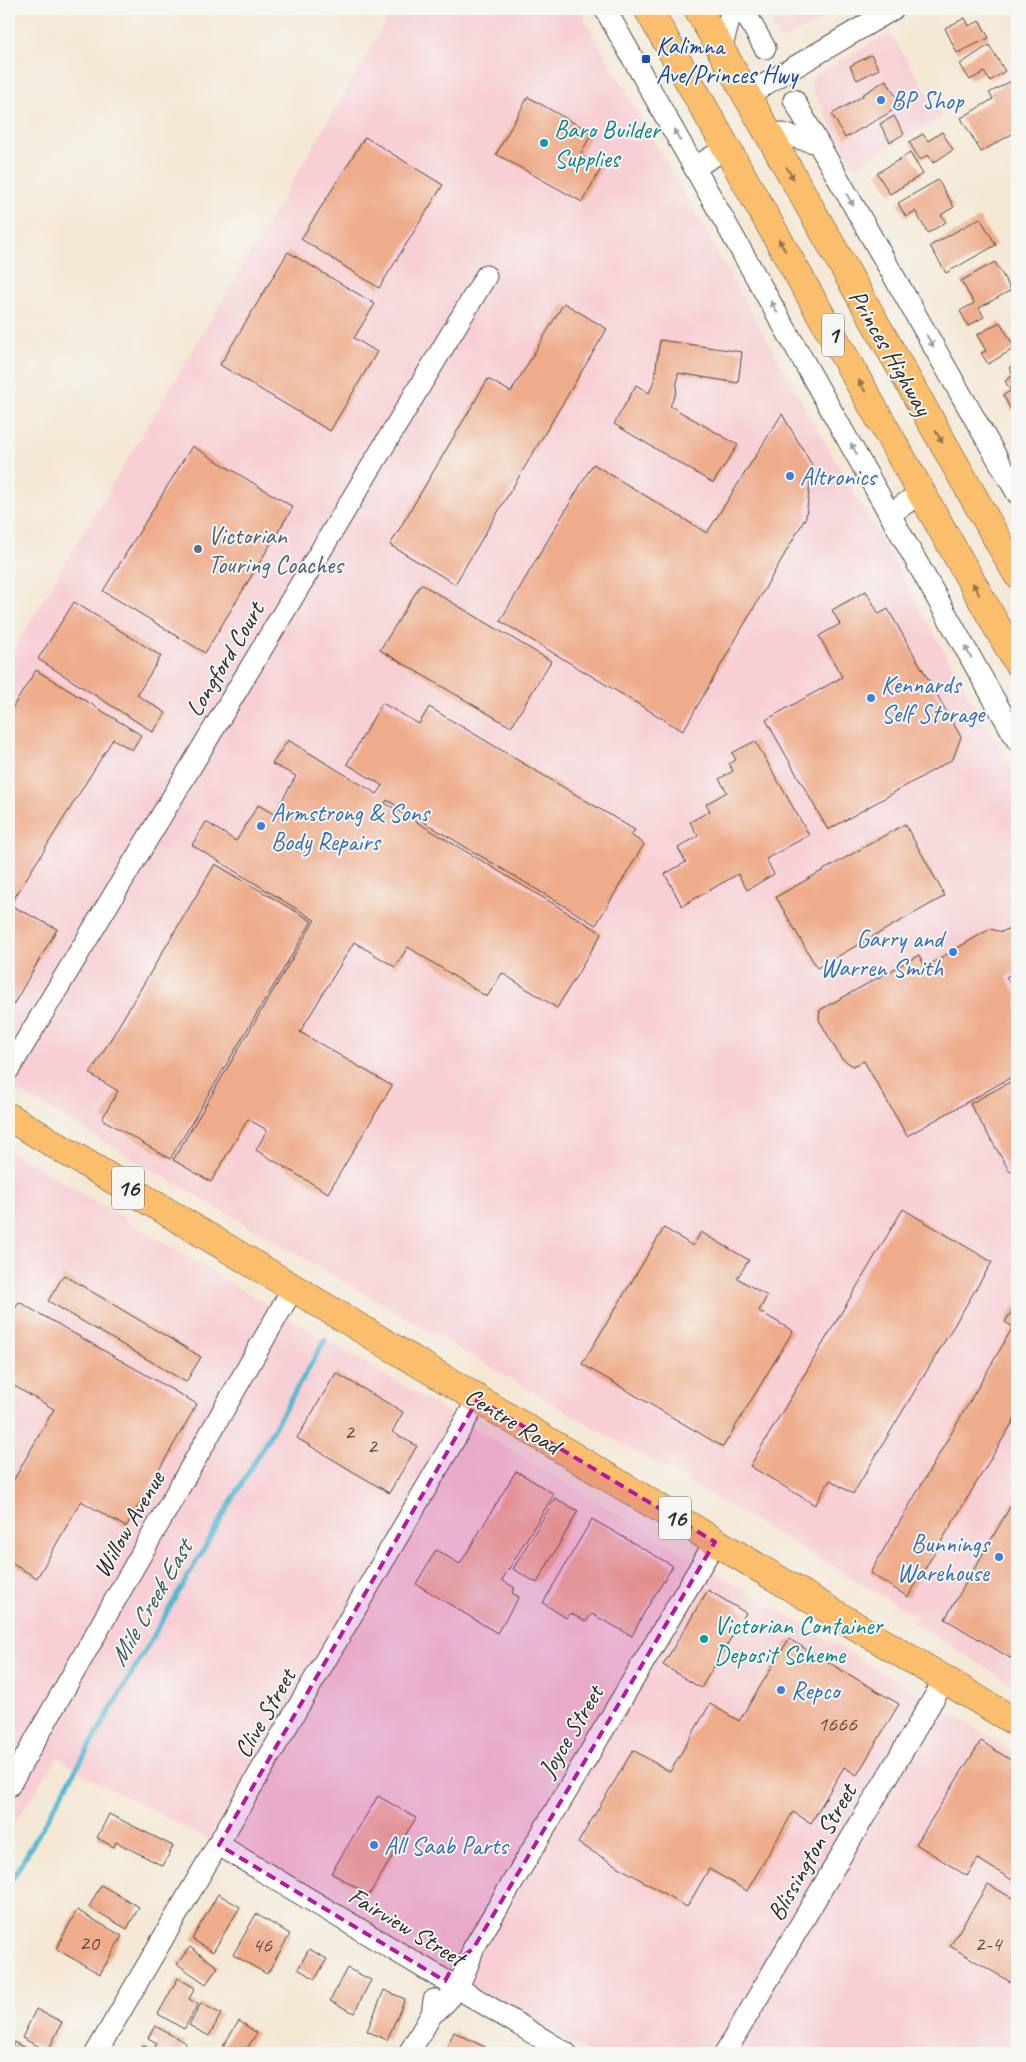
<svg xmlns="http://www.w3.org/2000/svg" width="1026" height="2062" font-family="Caveat,sans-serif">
<rect width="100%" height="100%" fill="#f6f6f2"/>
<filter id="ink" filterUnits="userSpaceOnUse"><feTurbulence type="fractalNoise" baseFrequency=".02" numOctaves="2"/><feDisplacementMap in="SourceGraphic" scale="10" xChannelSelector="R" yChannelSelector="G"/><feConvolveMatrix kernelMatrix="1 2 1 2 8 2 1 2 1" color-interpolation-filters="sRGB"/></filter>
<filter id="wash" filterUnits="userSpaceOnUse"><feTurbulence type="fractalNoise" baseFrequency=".0096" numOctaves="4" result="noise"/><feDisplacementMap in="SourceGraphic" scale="20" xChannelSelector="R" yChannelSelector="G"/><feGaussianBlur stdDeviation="1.12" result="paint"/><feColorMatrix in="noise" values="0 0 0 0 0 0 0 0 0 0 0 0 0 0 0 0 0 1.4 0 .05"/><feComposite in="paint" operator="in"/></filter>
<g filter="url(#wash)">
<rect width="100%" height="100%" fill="#f4e8d5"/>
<!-- built -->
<g fill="#f7cfd4">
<polygon points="394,9 579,9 1017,780 1017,1687 913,1623 917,1616 9,1086 9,657 212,318"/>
<polygon points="763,9 841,9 781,41"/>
<polygon points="890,33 942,117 854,167 811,88 814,76"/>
<polygon points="9,1150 1017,1753 1017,2053 590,2053 219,1845 86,1776 58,1758 9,1830"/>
</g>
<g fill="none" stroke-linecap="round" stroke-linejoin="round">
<!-- stream -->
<polyline stroke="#52b8d0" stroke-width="5" points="9,1885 325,1340"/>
</g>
<g id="blocks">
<!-- building -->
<g fill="#eeac8b">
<polygon points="965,18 969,26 980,21 989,38 957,53 945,28"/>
<polygon points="989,45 1005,71 990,81 984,72 970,80 960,64"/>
<polygon points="871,55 879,69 857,80 850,66"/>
<polygon points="886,80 900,103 899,107 845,138 832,114 863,96 862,95"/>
<polygon points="1013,80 1017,88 1017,131 981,152 961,118 993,99 989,93"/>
<polygon points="528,97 592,133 580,155 602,167 582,202 496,154"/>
<polygon points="894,116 904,134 890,142 880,124"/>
<polygon points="942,132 953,150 933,163 928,155 920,160 909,142 923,134 928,141"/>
<polygon points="365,137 443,185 379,288 301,239"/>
<polygon points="910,153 923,174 890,194 877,173"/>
<polygon points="938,180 954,207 941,215 946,222 928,233 915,211 906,217 898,203"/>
<polygon points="980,218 996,245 946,273 930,246"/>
<polygon points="288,252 375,304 354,338 377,352 330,431 220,365"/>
<polygon points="995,262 1011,290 979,308 984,317 968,326 960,311 974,303 961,281"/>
<polygon points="564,303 607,329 455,584 390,545 488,379 511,392"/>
<polygon points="1000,322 1015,348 988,364 981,353 986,351 977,335"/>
<polygon points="660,340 742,352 738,383 678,373 676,393 670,406 738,445 713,483 614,424 636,385 649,393 654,381"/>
<polygon points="1017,363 1017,408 1012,411 1003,395 1011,391 1005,381 1014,375 1009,368"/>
<polygon points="782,414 812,465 806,517 683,731 500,621 593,464 707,533"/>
<polygon points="192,446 293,507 205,653 103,591"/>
<polygon points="421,584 551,661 511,727 380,650"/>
<polygon points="866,591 879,614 888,609 961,737 953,759 828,830 766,720 842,677 819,636 840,624 832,610"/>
<polygon points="74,602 161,656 137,695 166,713 153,732 38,659"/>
<polygon points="36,670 141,735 132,750 113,739 10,905 57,929 9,1012 9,713"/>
<polygon points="382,703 419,724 429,707 635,830 631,835 644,844 596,925 387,800 385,803 602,933 557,1008 502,973 487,997 408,947 395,967 354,942 300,1032 392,1086 328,1193 256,1150 267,1130 248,1119 211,1182 173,1160 315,920 192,845 206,822 236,841 258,805 274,814 296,776 272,764 288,740 377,794 383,786 347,764"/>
<polygon points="755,741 809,835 766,859 774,874 747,890 738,874 682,906 665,874 686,862 678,848 698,836 690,822 710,811 706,804 727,792 719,779 733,771 729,764 736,760 732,753"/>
<polygon points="905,824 945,896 817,968 776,897"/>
<polygon points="215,864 312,921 170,1159 102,1119 118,1091 90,1074"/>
<polygon points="1017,924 1017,971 1006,977 1017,995 1017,1074 907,1136 864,1061 853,1066 841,1058 819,1020 820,1010 919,955 925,967 990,929 1002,932"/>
<polygon points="1017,1078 1017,1168 1010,1172 970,1104"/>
<polygon points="903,1209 992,1262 853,1494 830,1480 815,1505 750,1466"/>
<polygon points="664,1228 693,1246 701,1232 749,1260 737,1278 767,1296 759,1311 793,1331 723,1447 582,1364"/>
<polygon points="64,1275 201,1357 186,1382 48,1301"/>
<polygon points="19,1302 197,1404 126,1527 81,1501 37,1578 9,1562 9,1488 54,1409 9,1383 9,1320"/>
<polygon points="1017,1303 1017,1415 908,1597 870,1573 1013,1327 1005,1322"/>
<polygon points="336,1373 403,1412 392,1432 417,1446 389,1493 297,1438"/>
<polygon points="516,1471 554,1494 502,1580 515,1588 512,1593 519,1597 497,1633 416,1584 436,1550 460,1564"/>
<polygon points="1017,1495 1017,1662 945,1619"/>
<polygon points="555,1498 578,1511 537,1583 513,1569"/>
<polygon points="592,1519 673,1566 645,1611 632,1636 592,1614 586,1622 570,1613 566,1618 543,1603"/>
<polygon points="708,1590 746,1613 701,1688 663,1665"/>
<polygon points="789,1639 899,1704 857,1775 844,1767 811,1823 793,1812 747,1891 709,1869 687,1907 578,1843 633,1750 670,1772 710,1704 739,1721"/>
<polygon points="981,1741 1017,1764 1017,1883 978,1859 967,1876 916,1844"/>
<polygon points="378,1796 416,1818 369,1895 331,1873"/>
<polygon points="109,1814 173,1846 163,1866 116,1842 114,1847 97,1838"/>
<polygon points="988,1884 1017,1901 1017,1986 950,1946"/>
<polygon points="101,1885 139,1907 127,1929 89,1907"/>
<polygon points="218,1894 240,1907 213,1952 192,1939"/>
<polygon points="77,1910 122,1936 100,1974 56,1949"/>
<polygon points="256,1914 290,1934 267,1974 233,1955"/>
<polygon points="190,1947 218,1967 206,1984 177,1964"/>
<polygon points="309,1949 327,1959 315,1979 298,1969"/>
<polygon points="347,1968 371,1980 354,2013 330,2001"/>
<polygon points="178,1978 195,1988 189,1999 198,2004 184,2029 158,2014"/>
<polygon points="384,1990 405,1999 387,2040 367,2031"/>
<polygon points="201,2003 221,2014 209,2036 189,2025"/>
<polygon points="36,2009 62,2022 48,2051 22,2038"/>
<polygon points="239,2021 257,2033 244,2053 231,2053 232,2052 223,2046"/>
<polygon points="155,2026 186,2043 180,2053 139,2053 143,2045 153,2051 157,2043 148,2038"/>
<polygon points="454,2032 485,2047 482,2053 450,2053 445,2050"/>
<polygon points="14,2042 35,2053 9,2053"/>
</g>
</g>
</g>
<g filter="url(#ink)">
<use href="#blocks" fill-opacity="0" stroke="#494744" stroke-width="1"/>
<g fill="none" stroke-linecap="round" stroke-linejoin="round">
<!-- street casing -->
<g stroke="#494744" stroke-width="23">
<g id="street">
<polyline points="605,9 1017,740"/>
<polyline points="743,9 765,48"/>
<polyline points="721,50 732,9"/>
<polyline points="747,95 893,9"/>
<polyline points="794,100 818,143"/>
<polyline points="765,130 818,143 1017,493"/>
<polyline points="695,167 727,148"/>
<polyline points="890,514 922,492"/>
<polyline points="9,1069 486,276"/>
<polyline points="9,1786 293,1288"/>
<polyline points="219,1845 566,2053"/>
<path d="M 432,2014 C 454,1999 466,1974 473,1949 L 715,1542"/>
<polyline points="96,2053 478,1399"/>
<polyline points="409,2053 432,2014 434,2000"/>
<polyline points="725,2053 945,1679"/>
</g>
</g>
<!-- primary casing -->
<g stroke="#494744" stroke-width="29">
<polyline id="primary" points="9,1117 1017,1723"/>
</g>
<!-- highway casing -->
<g stroke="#494744" stroke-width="29">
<g id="highway">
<polyline points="648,9 1017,662"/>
<polyline points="698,9 1017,574"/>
</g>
</g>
<!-- street -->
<use href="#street" stroke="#fff" stroke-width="21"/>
<!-- primary -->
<use href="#primary" stroke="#fabe6d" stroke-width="28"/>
<!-- highway -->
<use href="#highway" stroke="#fabe6d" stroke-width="28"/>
</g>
<!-- one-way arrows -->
<defs><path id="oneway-solid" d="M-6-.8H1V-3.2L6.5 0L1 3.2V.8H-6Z" transform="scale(1.25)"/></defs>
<g fill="#a0a0a0">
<use href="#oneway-solid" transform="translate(677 135) rotate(-120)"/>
<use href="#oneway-solid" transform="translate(850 200) rotate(60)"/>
<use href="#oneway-solid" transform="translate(774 307) rotate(-119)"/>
<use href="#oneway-solid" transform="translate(930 341) rotate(60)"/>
<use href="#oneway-solid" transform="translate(854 449) rotate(-119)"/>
<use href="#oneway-solid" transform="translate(968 652) rotate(-119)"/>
</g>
<g fill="#92744c">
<use href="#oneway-solid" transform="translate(790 173) rotate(60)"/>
<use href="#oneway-solid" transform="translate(782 245) rotate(-119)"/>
<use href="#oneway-solid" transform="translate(862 386) rotate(-119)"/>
<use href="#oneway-solid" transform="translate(939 437) rotate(60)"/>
<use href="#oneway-solid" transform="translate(976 589) rotate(-119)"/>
</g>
</g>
<!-- marked area -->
<path fill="#b5179e" fill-opacity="0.2" stroke="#b5179e" stroke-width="4" stroke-dasharray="10 6" stroke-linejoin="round" d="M 478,1399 L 715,1542 L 473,1949 L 456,1961 L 445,1981 L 219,1845 Z"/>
<!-- markers -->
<rect fill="#1a4fb4" stroke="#f6f6f2" stroke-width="2" x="641" y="54" width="10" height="10" rx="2.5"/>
<g fill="#3f7fe0" stroke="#f6f6f2" stroke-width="2">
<circle cx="881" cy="100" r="5"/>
<circle cx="790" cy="476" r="5"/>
<circle cx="871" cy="698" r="5"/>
<circle cx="261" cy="826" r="5"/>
<circle cx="953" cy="952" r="5"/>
<circle cx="999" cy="1557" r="5"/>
<circle cx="781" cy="1690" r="5"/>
<circle cx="374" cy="1845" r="5"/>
</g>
<g fill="#0f9aa8" stroke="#f6f6f2" stroke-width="2">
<circle cx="544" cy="143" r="5"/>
<circle cx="704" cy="1639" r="5"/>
</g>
<circle fill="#5c6f8a" stroke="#f6f6f2" stroke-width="2" cx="198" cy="549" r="5"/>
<g text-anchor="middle" stroke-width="4" stroke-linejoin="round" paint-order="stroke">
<!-- number labels -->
<g font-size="22" fill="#5c4b43">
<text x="349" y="1439">2</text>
<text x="372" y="1453">2</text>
<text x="837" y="1731">1666</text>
<text x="89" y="1950">20</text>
<text x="988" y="1951">2-4</text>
<text x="262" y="1952">46</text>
</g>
<!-- shield labels -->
<g fill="#f6f6f2" stroke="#686867" stroke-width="1">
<rect x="822" y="313.5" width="22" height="43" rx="4"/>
<rect x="112" y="1166.5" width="32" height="43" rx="4"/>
<rect x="659" y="1496.5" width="32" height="43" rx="4"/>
</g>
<g font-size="24" font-weight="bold" fill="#2b2b2b">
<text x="833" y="343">1</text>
<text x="128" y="1196">16</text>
<text x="675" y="1526">16</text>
</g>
<!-- transit labels -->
<g font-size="25" fill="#164399" stroke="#f6f6f2" text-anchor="start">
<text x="656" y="54">Kalimna<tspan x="656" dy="29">Ave/Princes Hwy</tspan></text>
</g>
<!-- shop labels -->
<g font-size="25" fill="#366cbe" stroke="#f6f6f2" text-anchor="start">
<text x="891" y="109">BP Shop</text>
<text x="800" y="485">Altronics</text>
<text x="881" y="693">Kennards<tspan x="881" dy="29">Self Storage</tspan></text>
<text x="271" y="821">Armstrong &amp; Sons<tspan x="271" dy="29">Body Repairs</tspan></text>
<text x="943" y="947" text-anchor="end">Garry and<tspan x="943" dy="29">Warren Smith</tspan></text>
<text x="989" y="1552" text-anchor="end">Bunnings<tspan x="989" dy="29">Warehouse</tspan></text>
<text x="791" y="1699">Repco</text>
<text x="384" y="1854">All Saab Parts</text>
</g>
<!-- culture labels -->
<g font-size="25" fill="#0d838f" stroke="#f6f6f2" text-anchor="start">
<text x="554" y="138">Baro Builder<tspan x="554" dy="29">Supplies</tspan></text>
<text x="714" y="1634">Victorian Container<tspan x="714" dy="29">Deposit Scheme</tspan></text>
</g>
<!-- street labels -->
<g font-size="25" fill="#2b2b2b" stroke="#f6f6f2">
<text transform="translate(891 352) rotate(60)" y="9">Princes Highway</text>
<text transform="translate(224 659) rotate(-59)" y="9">Longford Court</text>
<text transform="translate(513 1420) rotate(31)" y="9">Centre Road</text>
<text transform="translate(128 1524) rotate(-60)" y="9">Willow Avenue</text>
<text transform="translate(264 1713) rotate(-60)" y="9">Clive Street</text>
<text transform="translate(570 1731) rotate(-59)" y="9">Joyce Street</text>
<text transform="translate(811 1852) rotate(-60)" y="9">Blissington Street</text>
<text transform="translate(407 1926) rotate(31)" y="9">Fairview Street</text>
</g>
<!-- service labels -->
<g font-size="25" fill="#4e5e75" stroke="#f6f6f2" text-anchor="start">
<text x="208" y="544">Victorian<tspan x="208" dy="29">Touring Coaches</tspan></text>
</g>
<!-- water labels -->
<g font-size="26" font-style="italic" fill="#395c65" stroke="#f6f6f2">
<text transform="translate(150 1603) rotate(-60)" y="9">Mile Creek East</text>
</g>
</g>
<!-- margin -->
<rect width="1026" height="2062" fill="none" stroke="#f6f6f2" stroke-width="30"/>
</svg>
